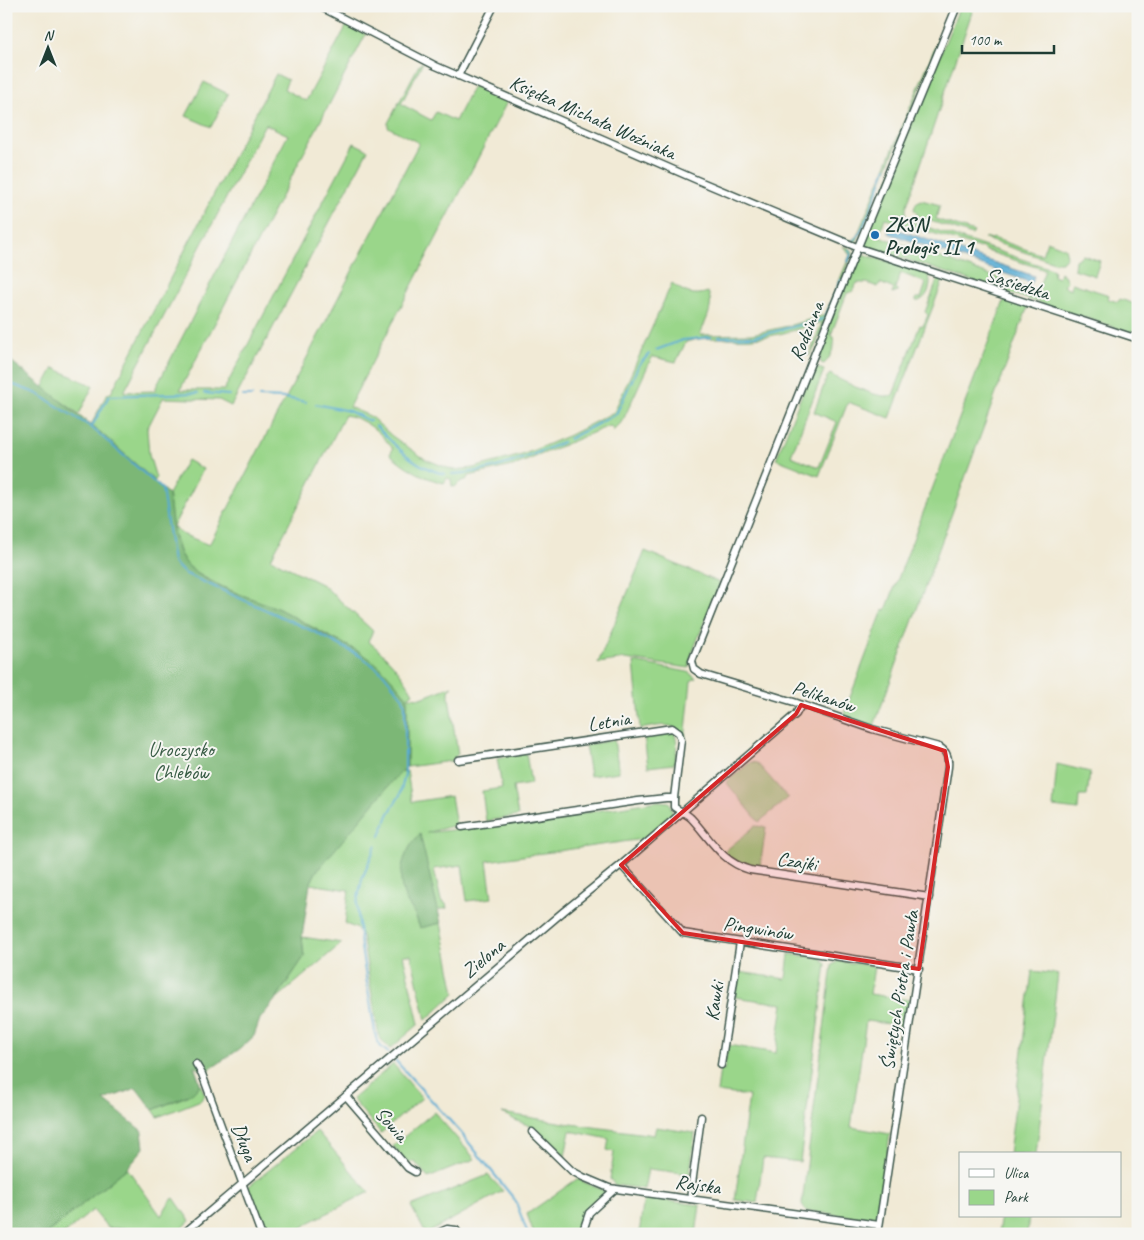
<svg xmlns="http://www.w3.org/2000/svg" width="1144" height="1240" font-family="Caveat,sans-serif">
<rect width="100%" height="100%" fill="#f6f6f2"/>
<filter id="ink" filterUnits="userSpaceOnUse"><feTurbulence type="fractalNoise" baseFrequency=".02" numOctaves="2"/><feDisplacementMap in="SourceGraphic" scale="10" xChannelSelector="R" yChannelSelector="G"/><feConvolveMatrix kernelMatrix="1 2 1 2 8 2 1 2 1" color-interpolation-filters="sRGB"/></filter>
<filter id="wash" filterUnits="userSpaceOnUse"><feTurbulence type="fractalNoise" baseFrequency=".0096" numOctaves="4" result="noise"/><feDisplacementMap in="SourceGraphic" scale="20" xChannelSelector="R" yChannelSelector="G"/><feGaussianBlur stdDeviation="1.12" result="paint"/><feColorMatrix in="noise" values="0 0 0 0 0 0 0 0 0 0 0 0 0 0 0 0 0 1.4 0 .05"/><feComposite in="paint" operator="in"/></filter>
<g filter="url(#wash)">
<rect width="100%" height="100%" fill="#f1ead6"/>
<!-- green -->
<g fill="#9ad68a" stroke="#5c8a5f" fill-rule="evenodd">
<polygon points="952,6 954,6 857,241 852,242 851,241 857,236"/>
<path d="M 960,6 L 974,6 L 906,208 L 906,216 L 897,213 L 896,216 L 907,218 L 912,222 L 1054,270 L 1053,276 L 1058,278 L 1060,272 L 1064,275 L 1067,281 L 1063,286 L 1071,289 L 1072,283 L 1109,295 L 1108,299 L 1118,302 L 1120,299 L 1138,305 L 1138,335 L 868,247 L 864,245 L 865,238 ZM 885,218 L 980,248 L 981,247 L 984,250 L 1045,270 L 1037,292 L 879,236 Z"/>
<path d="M 347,25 L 366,34 L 180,390 L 224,390 L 354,143 L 368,150 L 231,406 L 219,400 L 163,398 L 147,429 L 149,455 L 156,478 L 155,481 L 91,425 L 107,394 L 111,393 L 276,74 L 288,80 L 284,89 L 306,101 ZM 265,124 L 288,135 L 154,391 L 124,392 Z"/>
<path d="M 423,62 L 401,104 L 431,120 L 436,112 L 455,121 L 473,86 L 508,100 L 349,407 L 370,416 L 392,436 L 425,459 L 453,470 L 473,468 L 522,455 L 570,435 L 614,412 L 672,283 C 684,293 694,297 708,292 C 715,307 705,321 700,335 L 752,334 L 788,326 L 825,315 L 850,255 L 843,246 L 851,249 L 853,253 L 815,347 L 810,355 L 807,355 L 810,354 L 822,322 C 799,329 777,336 753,338 C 732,340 707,335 686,342 L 676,362 L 654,357 L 652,357 L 624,418 L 620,424 L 613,431 L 612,427 L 609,426 L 516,465 L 469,476 L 466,480 L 460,482 L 455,487 L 452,486 L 451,479 L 447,478 L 444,483 C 423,478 406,468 390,454 L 393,449 C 380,432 366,419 345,415 L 271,559 L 323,585 L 373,631 L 368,641 C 387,656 402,673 413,693 L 408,697 L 421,698 L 452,686 L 449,691 L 449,698 L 458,754 L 451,761 L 407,767 L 407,697 L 385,672 L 362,654 L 279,609 L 249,599 L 215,583 L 200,575 L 186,564 L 179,552 L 172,527 L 168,494 L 187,460 L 203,469 L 173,527 L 182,534 L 209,545 L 419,143 L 388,127 L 388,123 L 419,65 Z"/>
<polygon points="204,82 228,94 211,127 186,116"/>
<polygon points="921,200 940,205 936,219 974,232 972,235 919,217 914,209 916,203"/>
<polygon points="985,237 992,239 993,238 1042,255 1047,241 1065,248 1067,256 1062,262 1054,262 985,239"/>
<path d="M 862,254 L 925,272 L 929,276 C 932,285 928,297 919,301 L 916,301 L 916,298 L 921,298 L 926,283 L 901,273 L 895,288 L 898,291 L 892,293 L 894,289 L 880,283 L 878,287 L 867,283 L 857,283 L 852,292 L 847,293 L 831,335 L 834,337 C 836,345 830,359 824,364 L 821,363 C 814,350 851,274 858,257 Z"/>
<polygon points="1083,255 1100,261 1095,276 1074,269 1075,260"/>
<path d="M 940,278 L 944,278 L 890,418 L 848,402 L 819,476 L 776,459 L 811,372 C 815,367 818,368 824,370 L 791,456 L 819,467 L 837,422 L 814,412 L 827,377 L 830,374 L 835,377 C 847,383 881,401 893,395 L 920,325 L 923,326 L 928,315 L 925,312 L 937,281 Z"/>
<polygon points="1007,299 1028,306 874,726 843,716 883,610 886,610 1004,301"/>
<polygon points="54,368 93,386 79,414 43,388"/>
<polygon points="645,551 720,583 691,656 689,668 625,659 598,663"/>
<path d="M 634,662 L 688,672 L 696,678 L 691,681 L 685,740 C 676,719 659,726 640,729 Z"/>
<path d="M 668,732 L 674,733 C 679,743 676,753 674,764 L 648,767 L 644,736 Z"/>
<polygon points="614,740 619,772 590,776 585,745"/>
<polygon points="526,753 531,784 513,787 518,816 486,821 482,791 502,788 497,758"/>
<polygon points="751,762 757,763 788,798 759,822 726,782"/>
<polygon points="1057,764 1090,772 1087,796 1079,796 1078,810 1053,807"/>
<polygon points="407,771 412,802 451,796 456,825 426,833 552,818 658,801 669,802 673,814 672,817 643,839 487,861 492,898 467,901 462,865 434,869 441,901 446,904 447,908 438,910 419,835 406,900 414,912 420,928 441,923 455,993 426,1020 411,955 403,955 419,1024 390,1049 379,1037 362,935 356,928 345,924 349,890 310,884 316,872 324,860 396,777 400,772"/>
<path d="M 755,826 L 766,827 L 760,867 C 742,866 737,865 724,852 Z"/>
<polygon points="302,937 342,943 275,1000 304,957"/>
<polygon points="789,954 821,958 826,964 800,1162 763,1158 757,1203 735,1200 749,1096 717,1092 720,1069 724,1070 728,1045 776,1053 783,1004 735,997 739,972 786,979"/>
<polygon points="838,961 874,966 870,994 910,1000 905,1026 866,1021 851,1127 890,1134 878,1215 874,1219 806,1211 802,1204 832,965"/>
<polygon points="1032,971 1058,974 1036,1154 1009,1154"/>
<polygon points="393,1064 422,1098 381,1133 352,1099"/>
<polygon points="200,1083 205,1095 201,1100 158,1117 153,1110 187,1096"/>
<polygon points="434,1112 475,1159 428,1178 415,1162 406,1162 393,1146"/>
<polygon points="502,1113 571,1124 654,1135 656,1127 695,1133 690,1174 648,1169 644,1189 615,1185 610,1179 614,1152 607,1150 609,1139 570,1131 565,1156 535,1128 515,1120"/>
<polygon points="317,1131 369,1192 310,1222 293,1234 265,1234 248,1187"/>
<polygon points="127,1168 161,1216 170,1201 174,1198 190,1221 176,1234 130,1234 125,1228 108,1228 93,1210 64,1234 46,1234"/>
<polygon points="488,1175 503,1191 426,1234 411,1206"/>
<path d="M 577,1179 L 607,1192 C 590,1207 583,1210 579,1234 L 534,1234 L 527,1214 Z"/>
<polygon points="644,1198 700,1205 696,1234 639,1234"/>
<polygon points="1001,1216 1029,1216 1027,1234 998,1234"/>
</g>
<!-- forest -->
<g fill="#7bb776" stroke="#4d7a55">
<path d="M 6,359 L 11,361 L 108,439 L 168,494 C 173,517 171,544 186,563 C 203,585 251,597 277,608 C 293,616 308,625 323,634 C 340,642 358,650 373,661 C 386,671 397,685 407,697 L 407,767 L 396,777 L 316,872 L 310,884 L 302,937 L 304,957 L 275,1000 L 260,1019 L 254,1036 L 241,1048 L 206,1072 L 194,1066 L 200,1083 L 198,1088 L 193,1093 L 153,1110 L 136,1088 L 104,1100 L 142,1131 L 144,1148 L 127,1168 L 46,1234 L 6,1234 Z"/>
<path d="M 420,834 L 441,923 L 420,928 C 418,923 417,918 414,913 C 412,908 408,905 406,900 C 395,877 403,851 420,834 Z"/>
</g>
<!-- water -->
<polygon fill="#57abd3" stroke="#3b7484" points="890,227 1034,276 1032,283 888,233"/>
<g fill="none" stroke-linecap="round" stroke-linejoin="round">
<!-- stream -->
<g stroke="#57abd3" stroke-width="2">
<path d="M 853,241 C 866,230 879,186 886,168"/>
<polyline points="848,262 851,254 849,250"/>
<polyline points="825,318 841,280"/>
<polyline points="719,337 755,336 769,333 823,319"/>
<polyline points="656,350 683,340 711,337"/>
<polyline points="6,382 38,394 91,427 162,489 173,562 184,573 317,633 362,657 383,673 403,698 405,706 405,774 400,795 388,815 380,836"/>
<polyline points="204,393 229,395"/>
<polyline points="243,396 252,396"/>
<polyline points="259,397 285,398 306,402"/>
<polyline points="316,404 349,411 370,421"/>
<polyline points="92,426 109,396 198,393"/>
<path d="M 376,426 C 397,447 415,468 445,474"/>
<polyline points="569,439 616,414 639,365 649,354"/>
<path d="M 452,474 C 491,473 528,457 563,442"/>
<polyline points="376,845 362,879 357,903 361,947 376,1038 381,1047 389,1053"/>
<polyline points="395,1060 461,1133 515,1200 528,1234"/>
</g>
</g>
</g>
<g filter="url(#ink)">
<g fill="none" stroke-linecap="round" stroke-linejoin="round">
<!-- minor casing -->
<g stroke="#3e574c" stroke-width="9">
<g id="minor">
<polyline points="319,6 436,66 697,180 859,248 1138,339"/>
<polyline points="458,76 494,6"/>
<path d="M 458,760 L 672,728 L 679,733 L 681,740 L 674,798 L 674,807 C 679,811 686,813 691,818 C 710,838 721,862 750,870 L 929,897"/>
<polyline points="462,827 638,801 666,798 674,798"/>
<polyline points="621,865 683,933 919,969"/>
<polyline points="196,1064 202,1074 261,1234"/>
<polyline points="721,1065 740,942"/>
<polyline points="346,1096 408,1168 415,1172"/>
<polyline points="532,1132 572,1171 583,1177 609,1188 879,1225"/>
<polyline points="690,1199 701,1117"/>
<polyline points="183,1234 564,911 621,865 796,714 801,705"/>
<polyline points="436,1234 447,1229 456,1230 459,1234"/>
<polyline points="582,1234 589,1213 615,1189"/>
<path d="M 878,1234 L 948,767 C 949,758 947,751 939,747 L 872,729 L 794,702 L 701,674 L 694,669 L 692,661 L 832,310 L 957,6"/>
</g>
</g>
<!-- minor -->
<use href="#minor" stroke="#fff" stroke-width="6"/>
</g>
</g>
<!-- marked area -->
<path fill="#d62828" fill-opacity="0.2" stroke="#d62828" stroke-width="4" stroke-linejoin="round" d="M 801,705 L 945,751 L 948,767 L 919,969 L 683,933 L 621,865 L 796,714 Z"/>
<!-- markers -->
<circle fill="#1f6fb2" stroke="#f6f6f2" stroke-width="2" cx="875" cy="235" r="5"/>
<g text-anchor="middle" stroke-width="4" stroke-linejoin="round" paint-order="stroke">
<!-- street labels -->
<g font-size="20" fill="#1f3d34" stroke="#f6f6f2">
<text transform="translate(593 117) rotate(24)" y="7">Księdza Michała Woźniaka</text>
<text transform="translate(1018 283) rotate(18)" y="7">Sąsiedzka</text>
<text transform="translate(806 331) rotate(-68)" y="7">Rodzinna</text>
<text transform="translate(824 696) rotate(18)" y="7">Pelikanów</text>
<text transform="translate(609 721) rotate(-9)" y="7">Letnia</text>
<text transform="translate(797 861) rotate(9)" y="7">Czajki</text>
<text transform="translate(758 928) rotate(9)" y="7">Pingwinów</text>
<text transform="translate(483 958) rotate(-40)" y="7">Zielona</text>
<text transform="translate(899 990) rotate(-81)" y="7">Świętych Piotra i Pawła</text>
<text transform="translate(714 1001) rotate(-81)" y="7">Kawki</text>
<text transform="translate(392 1124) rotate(49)" y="7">Sowia</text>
<text transform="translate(245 1142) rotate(69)" y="7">Długa</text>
<text transform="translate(698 1184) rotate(8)" y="7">Rajska</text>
</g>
<!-- poi labels -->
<g font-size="20" font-weight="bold" fill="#1f3d34" stroke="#f6f6f2" text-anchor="start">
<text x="885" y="231">ZKSN<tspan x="885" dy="23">Prologis II 1</tspan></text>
</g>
<!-- park labels -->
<g font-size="20" fill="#385c45" stroke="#f6f6f2">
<text x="181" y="756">Uroczysko<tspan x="181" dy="23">Chlebów</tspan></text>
</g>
</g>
<!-- margin -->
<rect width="1144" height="1240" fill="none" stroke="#f6f6f2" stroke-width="25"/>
<!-- legend -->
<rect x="959" y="1152" width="162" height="65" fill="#f6f6f2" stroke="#a0aca6"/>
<rect x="969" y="1169" width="25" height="8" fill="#ffffff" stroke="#a0aca6"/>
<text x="1004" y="1178" font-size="15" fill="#1f3d34">Ulica</text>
<rect x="969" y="1190" width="25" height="15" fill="#9ad68a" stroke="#a0aca6"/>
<text x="1004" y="1202" font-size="15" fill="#1f3d34">Park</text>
<!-- north arrow -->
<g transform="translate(48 48)" stroke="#f6f6f2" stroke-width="4" paint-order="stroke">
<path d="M0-4L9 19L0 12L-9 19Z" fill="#1f3d34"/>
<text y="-8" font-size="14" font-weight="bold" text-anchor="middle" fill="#1f3d34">N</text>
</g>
<!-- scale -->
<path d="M962 45v8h92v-8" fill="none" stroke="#1f3d34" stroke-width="2.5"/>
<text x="969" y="45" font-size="15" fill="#1f3d34" stroke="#f6f6f2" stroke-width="4" paint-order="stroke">100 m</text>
</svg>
